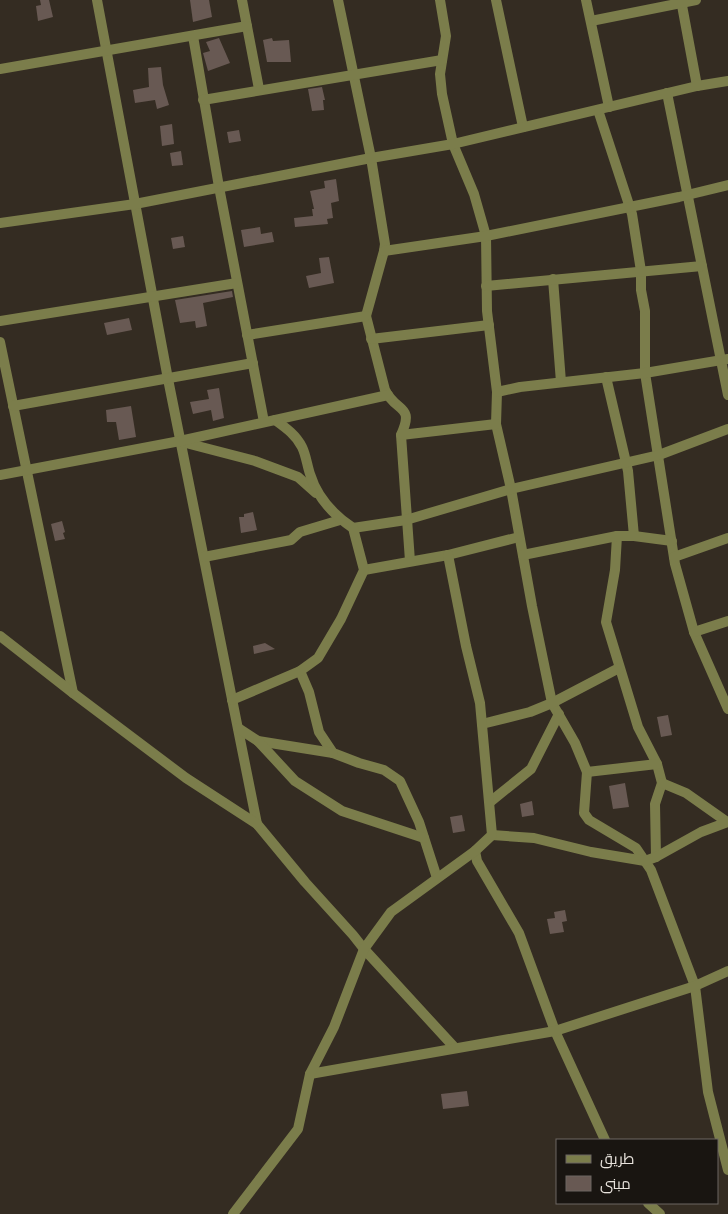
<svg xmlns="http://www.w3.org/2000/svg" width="728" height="1214" font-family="'Times New Roman',Cairo,serif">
<rect width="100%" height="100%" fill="#342c22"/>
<!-- building -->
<g fill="#685953">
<polygon points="40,0 49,0 53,17 38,21 36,6 41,5"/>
<polygon points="190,0 209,0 212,17 193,22"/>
<polygon points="219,38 230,63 208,71 203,53 210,51 206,42"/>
<polygon points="272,38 273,41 289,40 291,62 267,62 263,40"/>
<polygon points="161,67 163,85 169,105 157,109 155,100 135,103 133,90 149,87 148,68"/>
<polygon points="322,87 325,100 323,100 324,110 312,111 308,89"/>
<polygon points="172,124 174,144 162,146 160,126"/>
<polygon points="239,130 241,141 229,143 227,132"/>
<polygon points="181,151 183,165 172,166 170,153"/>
<polygon points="336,179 339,201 331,203 333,218 327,219 328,224 295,227 294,218 313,216 312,209 314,209 310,191 325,188 324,181"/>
<polygon points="260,227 261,234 272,232 274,242 244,247 241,230"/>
<polygon points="183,236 185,247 173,249 171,238"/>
<polygon points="329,257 334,283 309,288 306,276 321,273 319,258"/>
<polygon points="232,291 233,297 203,303 207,326 196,328 195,321 180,323 175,300"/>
<polygon points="129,318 132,330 107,335 104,323"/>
<polygon points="219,388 224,418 213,421 211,410 193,414 190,402 209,399 207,390"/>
<polygon points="131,406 136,437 119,440 116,422 107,422 106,410"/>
<polygon points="253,512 257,530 241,533 239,517 244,517 244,514"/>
<polygon points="62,521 65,532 63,533 65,539 55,541 51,524"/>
<polygon points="265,643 275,649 254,654 253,646"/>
<polygon points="668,715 672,735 661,737 657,717"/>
<polygon points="625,783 629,807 613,809 609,786"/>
<polygon points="532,801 534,815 522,817 520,804"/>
<polygon points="462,815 465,831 453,833 450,817"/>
<polygon points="565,910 567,921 562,922 564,932 550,934 547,919 555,918 554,912"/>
<polygon points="467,1091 469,1106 443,1109 441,1094"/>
</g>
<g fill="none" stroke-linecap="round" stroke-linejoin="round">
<!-- minor -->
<g stroke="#7b7d4b" stroke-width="10">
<polyline points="97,0 168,379 257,824"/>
<polyline points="242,0 259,89"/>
<path d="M 338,0 L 371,158 L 385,244 L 384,251 L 366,316 L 385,390 C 396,413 415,404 401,435 L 410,561"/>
<polyline points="440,0 446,36 440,74 442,94 453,144 474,194 486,236 487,311 497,392 496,424 511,489 532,606 552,703 575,743 587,772 584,813 589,820 636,848 651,870 695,986 708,1092 728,1170"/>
<polyline points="496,0 523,127"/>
<polyline points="586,0 609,107"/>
<polyline points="681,0 697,86"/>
<polyline points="591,21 696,0"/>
<polyline points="193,36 219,187 264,422"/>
<polyline points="0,69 247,26"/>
<polyline points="667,93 728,395"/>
<polyline points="203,100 442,60"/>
<polyline points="598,110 632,214 641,271 641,290 645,311 645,373 675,564 694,632 728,709"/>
<polyline points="0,223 135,204 371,158 453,144 697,86 728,81"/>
<polyline points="384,251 486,236 679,197 728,185"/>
<polyline points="553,279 561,382"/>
<polyline points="486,286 702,266"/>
<polyline points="0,321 237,283"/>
<polyline points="247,335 366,316"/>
<polyline points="371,339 489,325"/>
<polyline points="0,342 73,693"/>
<polyline points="606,377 628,471 634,536"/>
<polyline points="497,392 520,387 645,373 728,359"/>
<polyline points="13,406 253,363"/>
<polyline points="401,435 496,424"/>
<polyline points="182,442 255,461 298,477 316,493"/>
<polyline points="0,475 180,441 388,395"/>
<polyline points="353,528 406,520 511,489 659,455 728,429"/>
<polyline points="617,536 615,570 606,622 638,727 657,764 662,783 655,804 656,857"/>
<polyline points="523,555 617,536 634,536 672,541"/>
<polyline points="204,557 291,540 300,532 340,520"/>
<polyline points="674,557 728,538"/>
<polyline points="364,570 448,555 519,537"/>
<polyline points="694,632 728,621"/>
<polyline points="0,636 73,693 186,778 257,824 305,882 353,935 364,949 455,1048"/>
<polyline points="300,671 309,692 319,732 333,753 359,763 384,770 400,781 419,822 437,878"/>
<path d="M 232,700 L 300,671 L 318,658 L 341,619 L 364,570 L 353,528 C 332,514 317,497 310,474 C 307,465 306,455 302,447 C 296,435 286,428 275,420"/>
<polyline points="482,724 530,712 552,703 619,668"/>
<polyline points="238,728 258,741 333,753"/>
<polyline points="258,741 295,781 342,811 424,838"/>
<polyline points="587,772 657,764"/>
<polyline points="662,783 686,793 727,822"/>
<polyline points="490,802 531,769 559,714"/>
<polyline points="492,835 534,838 591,852 645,861 656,857 701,832 728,822"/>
<polyline points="475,851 477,861 519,933 555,1031 605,1140"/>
<polyline points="310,1074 555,1031 695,986 728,971"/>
<polyline points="648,1203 660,1214"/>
<polyline points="233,1214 298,1129 310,1074 334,1027 364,949 391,912 475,851 492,835 480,703 466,646 448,555"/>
</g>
</g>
<!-- legend -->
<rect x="556" y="1139" width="162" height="65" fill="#191511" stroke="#6c6763"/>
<rect x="566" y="1155" width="25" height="8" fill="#7b7d4b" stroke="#6c6763"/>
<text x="600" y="1164" font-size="15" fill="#e8e3dd">طريق</text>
<rect x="566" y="1176" width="25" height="15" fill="#685953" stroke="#6c6763"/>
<text x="600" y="1189" font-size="15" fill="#e8e3dd">مبنى</text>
</svg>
